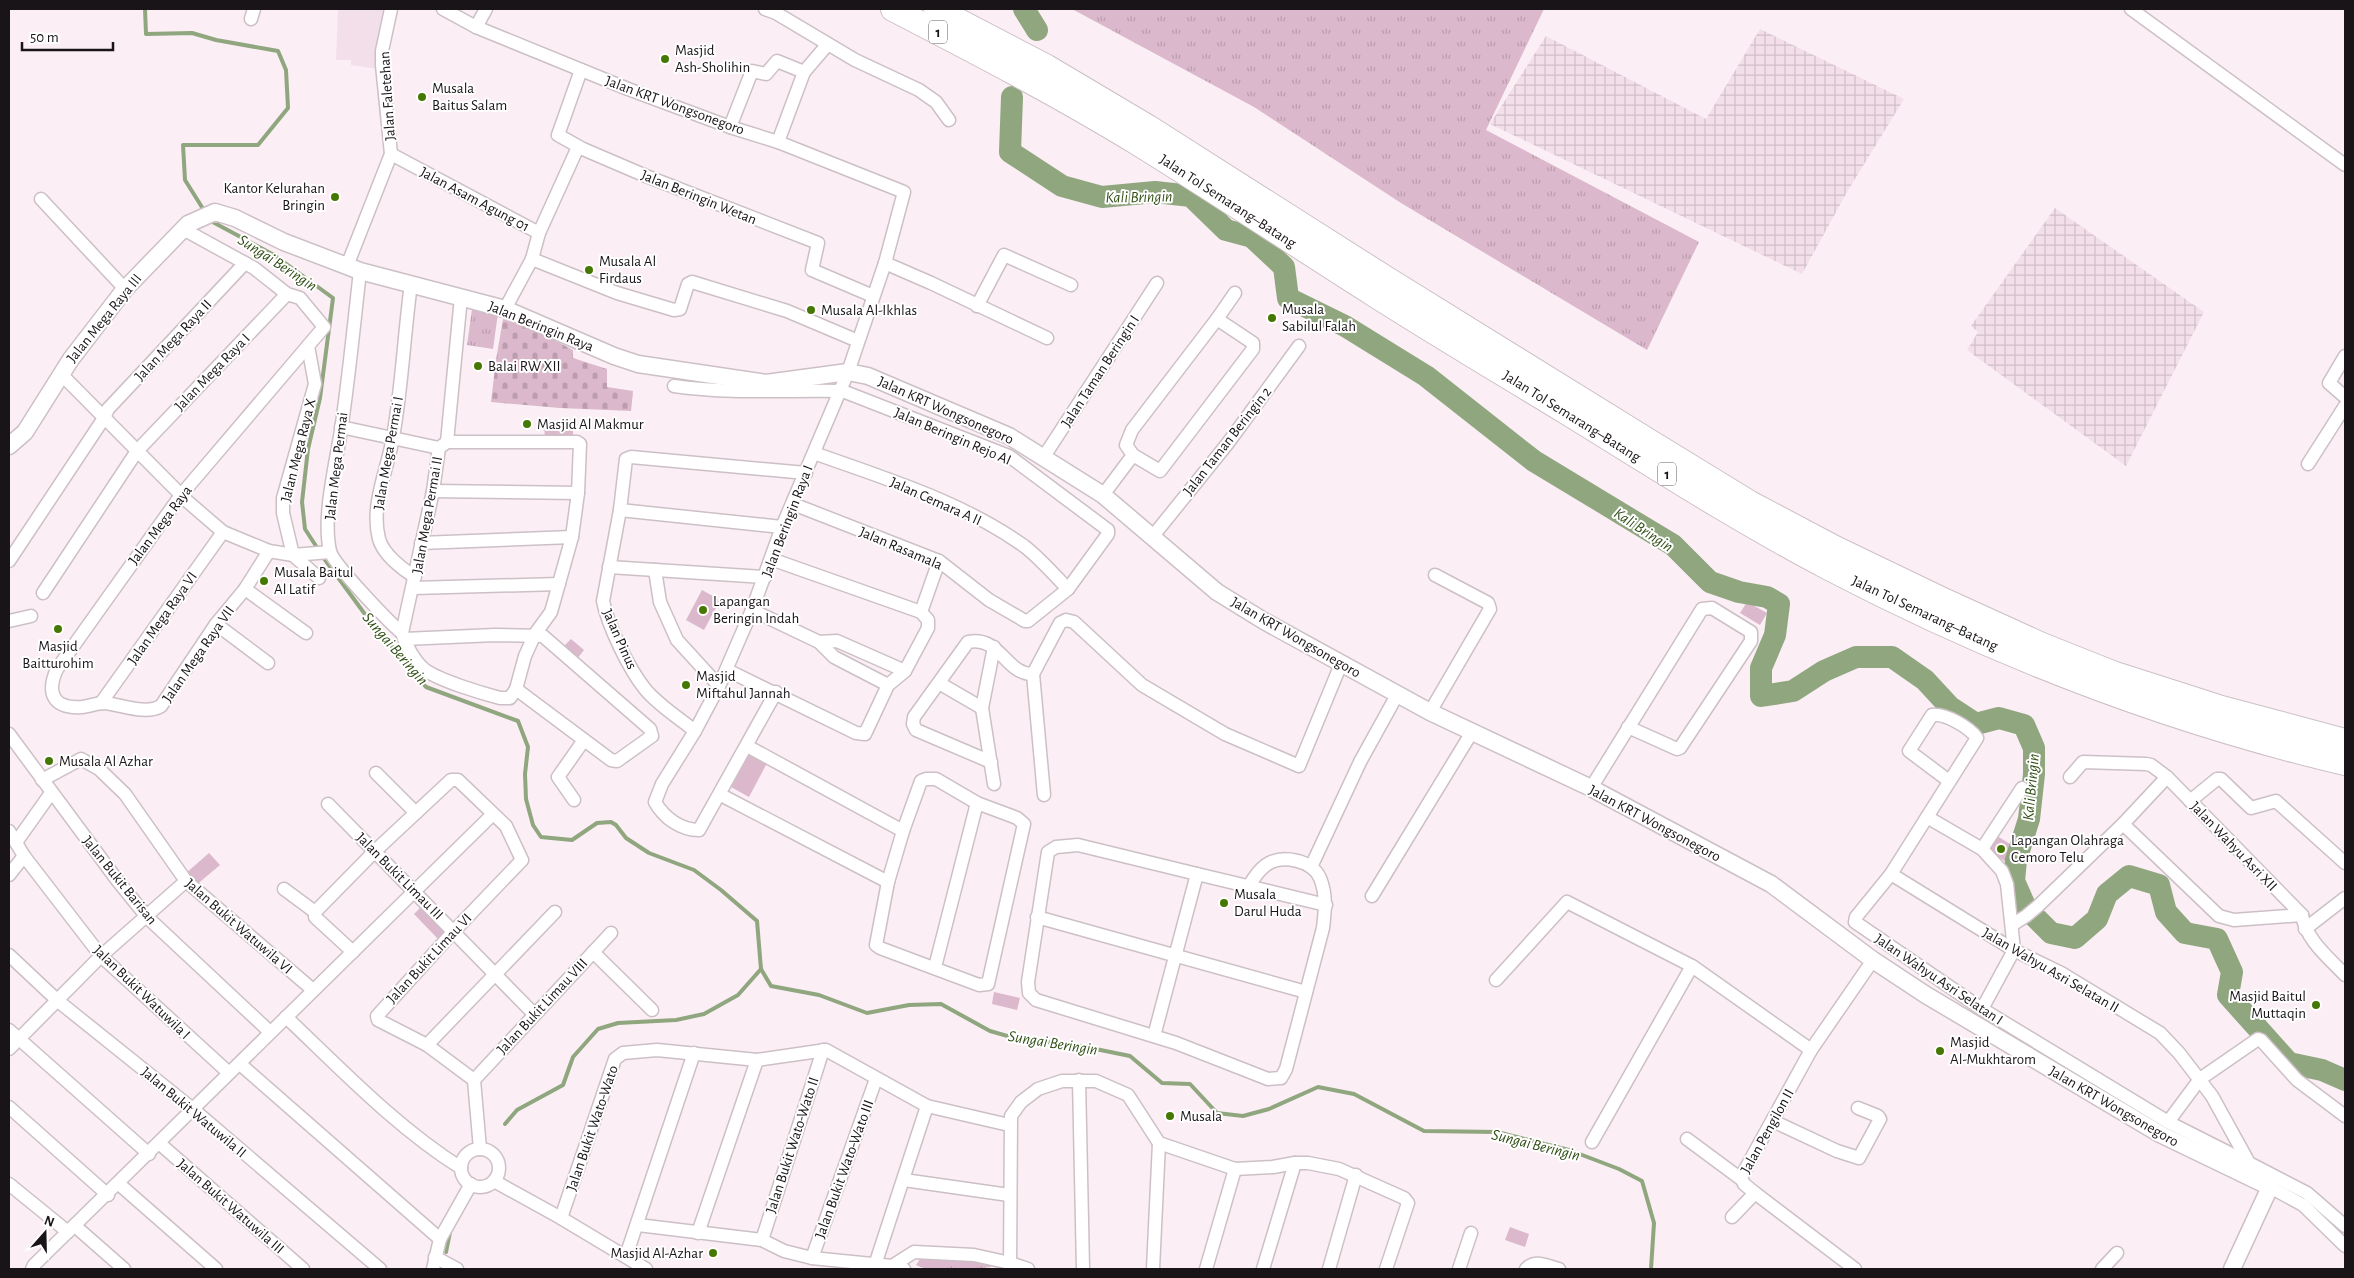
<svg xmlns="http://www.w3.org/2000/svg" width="2354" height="1278" font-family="'Alegreya Sans',sans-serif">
<defs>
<pattern id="industrial-grid" width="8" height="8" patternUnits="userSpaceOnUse" patternTransform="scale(1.25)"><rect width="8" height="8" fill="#f3dfea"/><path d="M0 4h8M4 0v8" fill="none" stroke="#d0bec8"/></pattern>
<pattern id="grass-tufts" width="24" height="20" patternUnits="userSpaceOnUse" patternTransform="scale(1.25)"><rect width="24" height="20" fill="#dbb8cb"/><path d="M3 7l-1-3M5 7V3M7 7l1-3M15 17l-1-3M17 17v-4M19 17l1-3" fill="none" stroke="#bb9dae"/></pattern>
<pattern id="cemetery-stones" width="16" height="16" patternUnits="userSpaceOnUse" patternTransform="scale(1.25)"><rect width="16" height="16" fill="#dbb8cb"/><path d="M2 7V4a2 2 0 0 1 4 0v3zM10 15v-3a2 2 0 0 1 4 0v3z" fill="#bb9dae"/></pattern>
</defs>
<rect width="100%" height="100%" fill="#fbeef5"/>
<!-- built -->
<polygon fill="#f3dfea" points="338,9 387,9 378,69 351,65 351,60 336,60"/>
<!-- industrial -->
<g fill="url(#industrial-grid)">
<polygon points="1760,29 1904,99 1847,192 1802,274 1490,124 1546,36 1706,119"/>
<polygon points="2055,208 2204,312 2126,466 1967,350 1978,332 1971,326"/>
</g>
<!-- grass -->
<g fill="url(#grass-tufts)">
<polygon points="1072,9 1544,9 1486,130 1699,242 1647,350 1401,203 1254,107"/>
<polygon points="472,309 498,313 493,349 467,345"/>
<path d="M 976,1258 L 990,1262 L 991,1267 C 971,1270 934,1274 916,1265 L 920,1259 Z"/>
</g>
<!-- cemetery -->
<polygon fill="url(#cemetery-stones)" points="503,319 539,332 573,350 573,358 607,369 607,387 633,391 631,411 560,408 491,402 496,360"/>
<!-- pitch -->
<g fill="#dbb8cb">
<polygon points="573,422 573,437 545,439 544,424"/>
<polygon points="702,590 720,600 704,630 686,620"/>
<polygon points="1747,602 1767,613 1760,625 1740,613"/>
<polygon points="571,639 584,650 577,659 563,647"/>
<polygon points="749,753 767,763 749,797 731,787"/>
<polygon points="1997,836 2015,847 2006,862 1988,850"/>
<polygon points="209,853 220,865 195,886 185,874"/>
<polygon points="423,905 447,930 438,939 414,914"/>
<polygon points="994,992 1020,998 1017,1010 992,1004"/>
<polygon points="1510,1227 1529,1234 1525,1247 1505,1240"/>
</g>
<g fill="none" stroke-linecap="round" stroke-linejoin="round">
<!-- stream -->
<g stroke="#8fa67f" stroke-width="4">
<polyline points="145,9 146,34 192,33 216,40 278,51 286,70 288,108 258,145 183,145 185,180 205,212"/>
<polyline points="209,220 274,255 333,298 320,398 308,449 302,502 305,529 316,546"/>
<polyline points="323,557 367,617 426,687 518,721 528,747 525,774 526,799 533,825 541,837 572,840 597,823 611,822 616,825 626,838 649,853 694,870 721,890 757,921 761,969 771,986 819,995 867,1013 909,1005 941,1004 990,1031 1025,1041 1066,1043 1130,1056 1162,1083 1190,1084 1217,1113 1243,1116 1269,1109 1318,1087 1354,1094 1424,1131 1497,1132 1569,1150 1619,1169 1642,1181 1654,1223 1651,1269"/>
<polyline points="505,1124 517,1110 563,1085 573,1057 598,1029 618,1023 676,1020 704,1014 738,995 761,969"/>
<polyline points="446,1252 450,1232"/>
</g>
<!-- river -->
<g stroke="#8fa67f" stroke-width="22">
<polyline points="1024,9 1037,30"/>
<polyline points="1012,97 1010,152 1062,186 1102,197 1155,192 1191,196 1226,230 1252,237 1284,267 1288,298 1345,326 1426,376 1534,461 1673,545 1710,582 1739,592 1767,597 1779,604 1775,635 1761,668 1761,696 1793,691 1824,671 1856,657 1892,657 1925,680 1950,707 1976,724 1999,718 2024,725 2034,748 2034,774 2029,819 2016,860 2014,881 2026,908 2051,933 2075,938 2097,919 2107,894 2129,876 2159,885 2166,912 2185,933 2217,939 2232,972 2228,995 2289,1063 2322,1070 2345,1080"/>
</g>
<!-- minor casing -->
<g stroke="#ccc0c6" stroke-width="15">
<g id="minor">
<path d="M 443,9 L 476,27 L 628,89 L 730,127 L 778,142 L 904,192 L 885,263 L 848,372 L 782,527 L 752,610 L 719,686 L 695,731 L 662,784 L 655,802 C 664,818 681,830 699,830 L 776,692"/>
<polyline points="765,9 776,13 855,60 919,90 936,102 949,120"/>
<polyline points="2131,9 2345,165"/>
<polyline points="251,19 254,9"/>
<polyline points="476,27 486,9"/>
<polyline points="581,70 558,135 583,149 646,176 818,243 812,270 873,296"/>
<polyline points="804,72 828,44"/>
<polyline points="730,127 752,71 766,74 777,61 804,72 778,142"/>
<polyline points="391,154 539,233 532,259 505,309"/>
<polyline points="41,199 125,289"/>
<path d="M 183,229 L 254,268 L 287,294 L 300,298 L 324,327 L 181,495 L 57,669 C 46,693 53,709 82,707 C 90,706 97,703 105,703 C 122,705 146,715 161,706 L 216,624 L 245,589 L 269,551"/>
<polyline points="539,233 578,147"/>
<polyline points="532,259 617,293 674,310 680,309 688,284 692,282 787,311 858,341"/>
<polyline points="885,263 931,283 1047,338"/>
<polyline points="347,266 391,154 382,65 382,51 391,9"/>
<path d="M 360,271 C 354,324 349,377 341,430 C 336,464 322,517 330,551 C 333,564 389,622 402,633"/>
<path d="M 411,284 C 404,335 402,387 393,437 C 388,469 370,505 379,539 C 383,554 402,569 415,577"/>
<polyline points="977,306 1004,255 1071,285"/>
<polyline points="1217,319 1235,293"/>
<polyline points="308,346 315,384 283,498 283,513 293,555 319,578"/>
<polyline points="2345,356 2329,383 2345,397"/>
<polyline points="61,374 187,501 223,532 269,551 293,555 330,552"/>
<path d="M 674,386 C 730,394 784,390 839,391"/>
<polyline points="341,427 439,448"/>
<polyline points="447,442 577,442 580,444 578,493 572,537 551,612 535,634 525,656 516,689"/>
<path d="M 814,453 C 886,479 961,501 1024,546 C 1040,558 1054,575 1068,589"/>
<polyline points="1043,458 1157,283"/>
<polyline points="2308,464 2345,406"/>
<polyline points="433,491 578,493"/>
<polyline points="1103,495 1133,455 1126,445 1132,430 1217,319 1253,343 1253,349 1160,471 1133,455"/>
<polyline points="793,504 939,561 989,600 1025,621 1028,621 1068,589 1108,534 1108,530 1009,456 840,390"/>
<polyline points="620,510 782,527"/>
<polyline points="1153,536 1228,443 1299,346"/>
<polyline points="421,543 572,537"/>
<polyline points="771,559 921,612"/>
<polyline points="9,561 104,418 108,409 245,263"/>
<polyline points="609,567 765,577"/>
<polyline points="655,570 660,602 677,640 719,686"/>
<polyline points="413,588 559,584"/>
<polyline points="245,589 306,633"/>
<polyline points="43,593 137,451 287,294"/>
<polyline points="752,610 819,642 834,657 888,685"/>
<polyline points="921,612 939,561"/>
<polyline points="9,621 31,616"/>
<polyline points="216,624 268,663"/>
<path d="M 404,639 L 495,635 L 543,636 L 650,729 L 652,736 L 617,761 L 611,760 L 516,689 L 510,698 L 500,698 C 481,693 441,681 425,670 C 415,662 406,646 402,633 L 433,491 L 439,448 L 447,442 L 461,297"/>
<polyline points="819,642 837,641 905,671"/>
<polyline points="727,670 856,733 865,734 888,685 905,671 928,628 928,620 921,612"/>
<polyline points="1033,674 1044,795"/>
<polyline points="939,683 982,708"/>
<polyline points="101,703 223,532"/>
<polyline points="1430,712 1490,609 1488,603 1435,575"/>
<path d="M 695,731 C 679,718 658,705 645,689 C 629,669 608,626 603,601 L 620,510 L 626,459 L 631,457 L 806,473"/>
<polyline points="9,734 117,880 147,917 270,1032"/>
<polyline points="747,746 903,831"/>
<path d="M 991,762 L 916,730 L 913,724 L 914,717 L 968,642 C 1000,635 1006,675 1033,674 L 1060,623 L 1066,620 L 1074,622 L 1142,685 L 1225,734 L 1299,766 L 1341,664"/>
<polyline points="376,773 416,813"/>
<polyline points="2070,777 2083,762 2146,764 2151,765 2167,777 2302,915"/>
<polygon points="926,779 936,779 977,803 1017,818 1024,824 988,984 979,985 880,948 876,945 888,882 903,831 921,781"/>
<polyline points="42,780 81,759 99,769 125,794 186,881 313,990"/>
<path d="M 1949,781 L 1909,751 L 1932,715 C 1945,713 1969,727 1977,738 L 1891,874 L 1856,917 L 1855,922 L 1982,1009 L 2168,1122 L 2249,1163"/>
<polyline points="994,784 982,708 994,647"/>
<polyline points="1591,788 1702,609 1712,608 1751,632 1751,641 1680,748 1677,749 1628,727"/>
<polyline points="721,795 888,882"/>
<polyline points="574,800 558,777 584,740"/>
<polyline points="2190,801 2217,779 2221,779 2251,808 2276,801 2345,863"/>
<polyline points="328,804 534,1014"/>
<polyline points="1927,817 1982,849 2002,871 2007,884 2014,950 1982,1009"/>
<polyline points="2123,824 2219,916 2234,920 2302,915"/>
<polyline points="9,831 24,856 101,956 229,1073"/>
<polyline points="17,841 51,793"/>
<polyline points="1982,849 2022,788"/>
<polyline points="1311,867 1360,762 1397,695"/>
<path d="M 1197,874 L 1078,845 L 1056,847 L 1048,852 L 1028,982 L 1029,993 L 1036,1000 L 1176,1043 L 1268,1079 L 1281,1078 L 1286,1069 L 1323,928 C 1325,911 1327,895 1320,878 C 1312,860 1282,854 1266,865 C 1259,870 1253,879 1249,886"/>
<polyline points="1891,874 2014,950 2061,973 2160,1033 2179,1053 2212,1096 2249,1163 2307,1193 2345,1226"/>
<polyline points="9,875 24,856"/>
<polyline points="284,889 315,912"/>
<polyline points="1372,896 1472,732"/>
<polyline points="315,912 375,851 451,780 458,780 506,826 522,860 454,931 377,1016 378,1020 427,1045 474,1080"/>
<polyline points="315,912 315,917 353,952"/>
<path d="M 2302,915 C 2306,940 2329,958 2345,975"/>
<polyline points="1037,917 1306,992"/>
<polyline points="2012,925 2026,916 2038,906 2123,824 2167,777"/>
<polyline points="2305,929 2345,898"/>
<polyline points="593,952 652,1010"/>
<polyline points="9,955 58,1001 194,1110 380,1269"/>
<polyline points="935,967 977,803"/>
<polyline points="1496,980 1567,902 1692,966 1811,1050"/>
<path d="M 286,1017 C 341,1069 396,1127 461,1168"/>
<polyline points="9,1030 149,1154"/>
<polyline points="1154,1036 1197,874 1326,905"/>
<polyline points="427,1045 555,912"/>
<polyline points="9,1049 101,956 186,881"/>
<polyline points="240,1064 440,1239"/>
<polyline points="474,1080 611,933"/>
<polyline points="474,1080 480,1149"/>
<polyline points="1079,1080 1083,1269"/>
<polyline points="9,1107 108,1195"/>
<polyline points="1773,1121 1837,1151 1859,1158 1880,1119 1878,1116 1858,1108"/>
<polyline points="2168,1122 2200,1079 2258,1039 2261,1040 2297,1080 2345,1116"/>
<polyline points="1687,1139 1741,1179"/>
<polyline points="1592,1142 1692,966"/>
<polyline points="159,1143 303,1269"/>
<circle cx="480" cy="1168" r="19"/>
<polyline points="904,1180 1009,1195"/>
<polyline points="494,1181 561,1218 646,1269"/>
<polyline points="9,1184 68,1232"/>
<polyline points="119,1184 216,1269"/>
<polyline points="2270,1187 2303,1205 2345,1246"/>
<polyline points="1732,1217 1755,1193"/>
<polyline points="561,1218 615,1059 623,1053 657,1050 757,1060 826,1050 927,1106 1009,1125"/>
<polyline points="638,1225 762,1240 784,1251 812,1258 892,1266 904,1269"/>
<polyline points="75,1226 124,1269"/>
<polyline points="698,1233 757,1060"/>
<polyline points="762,1240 823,1050"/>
<polyline points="626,1256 694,1053"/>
<polyline points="435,1257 457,1269"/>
<polyline points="812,1258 876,1079"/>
<polyline points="875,1265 927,1106"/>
<polyline points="892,1266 914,1252 974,1255 1010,1263 1028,1269"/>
<polyline points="32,1269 34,1265 493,814"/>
<polyline points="433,1269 440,1239 471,1184"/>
<polyline points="1010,1269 1011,1116 1021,1102 1038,1089 1062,1081 1096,1081 1128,1095 1159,1143 1235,1169 1273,1167 1295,1163 1308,1163 1339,1169 1404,1198 1408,1203 1386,1269"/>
<polyline points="1153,1269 1159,1143"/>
<polyline points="1206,1269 1235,1169"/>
<polyline points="1263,1269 1295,1163"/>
<polyline points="1329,1269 1356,1175"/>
<polyline points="1459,1269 1471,1233"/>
<path d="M 1526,1269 C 1535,1259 1547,1266 1559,1269"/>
<polyline points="1855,1269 1755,1193 1744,1184 1741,1177 1811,1050 1873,960"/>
<polyline points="2102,1269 2117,1253"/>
</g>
</g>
<!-- tertiary casing -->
<g stroke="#ccc0c6" stroke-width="19">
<polyline id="tertiary" points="9,446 25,432 71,359 125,289 188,224 215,212 235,218 284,242 360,271 505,309 614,356 638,364 766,383 848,372 868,376 1009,436 1103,495 1217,592 1264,621 1430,712 1591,788 1771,884 1873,960 1926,995 2160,1134 2270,1187 2232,1269"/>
</g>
<!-- motorway casing -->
<g stroke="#ccc0c6" stroke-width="26">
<g id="motorway">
<path d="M 893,9 C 976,52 1059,95 1139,144 C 1218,193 1296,245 1375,295 C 1438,335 1502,373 1566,412 C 1652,465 1739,521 1829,568 C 1992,653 2166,721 2345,763"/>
<polyline points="936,9 1047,67 1148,127 1387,279 1652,443 1750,503 1835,548 1941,599 2042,645 2115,674 2218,707 2345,741"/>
</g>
</g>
<!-- minor -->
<use href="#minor" stroke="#fff" stroke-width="12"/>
<!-- tertiary -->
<use href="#tertiary" stroke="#fff" stroke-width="16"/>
<!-- motorway -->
<use href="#motorway" stroke="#fff" stroke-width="24"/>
</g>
<!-- markers -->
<g fill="#447803" stroke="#fff" stroke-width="2">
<circle cx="665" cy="59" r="5"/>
<circle cx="422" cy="97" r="5"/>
<circle cx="335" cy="197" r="5"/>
<circle cx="589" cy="270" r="5"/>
<circle cx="811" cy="310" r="5"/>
<circle cx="1272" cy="318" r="5"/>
<circle cx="478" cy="366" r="5"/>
<circle cx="527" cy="424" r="5"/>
<circle cx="264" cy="581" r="5"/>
<circle cx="703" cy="610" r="5"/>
<circle cx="58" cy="629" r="5"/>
<circle cx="686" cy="685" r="5"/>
<circle cx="49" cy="761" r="5"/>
<circle cx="2001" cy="849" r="5"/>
<circle cx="1224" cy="903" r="5"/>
<circle cx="2316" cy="1005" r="5"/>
<circle cx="1940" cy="1051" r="5"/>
<circle cx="1170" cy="1116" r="5"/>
<circle cx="713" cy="1253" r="5"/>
</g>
<g text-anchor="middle" stroke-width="4" stroke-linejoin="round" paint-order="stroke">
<!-- shield labels -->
<g fill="#fff" stroke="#5e5a5d" stroke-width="1">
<rect x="929" y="20.5" width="18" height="23" rx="4"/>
<rect x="1658" y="462.5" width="18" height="23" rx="4"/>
</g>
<g font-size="14" font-weight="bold" fill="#191417">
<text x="938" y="37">1</text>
<text x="1667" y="479">1</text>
</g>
<!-- poi labels -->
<g font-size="15" fill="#191417" stroke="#fff" text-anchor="start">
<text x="675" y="55">Masjid<tspan x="675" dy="17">Ash-Sholihin</tspan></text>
<text x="432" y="93">Musala<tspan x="432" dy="17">Baitus Salam</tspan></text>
<text x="325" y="193" text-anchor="end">Kantor Kelurahan<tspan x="325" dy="17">Bringin</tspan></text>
<text x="599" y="266">Musala Al<tspan x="599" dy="17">Firdaus</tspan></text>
<text x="1282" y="314">Musala<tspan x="1282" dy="17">Sabilul Falah</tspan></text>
<text x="821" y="315">Musala Al-Ikhlas</text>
<text x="488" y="371">Balai RW XII</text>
<text x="537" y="429">Masjid Al Makmur</text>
<text x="274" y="577">Musala Baitul<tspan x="274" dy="17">Al Latif</tspan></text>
<text x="713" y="606">Lapangan<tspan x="713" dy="17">Beringin Indah</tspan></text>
<text x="58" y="651" text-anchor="middle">Masjid<tspan x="58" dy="17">Baitturohim</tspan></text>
<text x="696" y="681">Masjid<tspan x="696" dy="17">Miftahul Jannah</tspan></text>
<text x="59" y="766">Musala Al Azhar</text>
<text x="2011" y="845">Lapangan Olahraga<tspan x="2011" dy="17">Cemoro Telu</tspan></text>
<text x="1234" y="899">Musala<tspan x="1234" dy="17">Darul Huda</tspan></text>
<text x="2306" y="1001" text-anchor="end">Masjid Baitul<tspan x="2306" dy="17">Muttaqin</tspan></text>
<text x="1950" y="1047">Masjid<tspan x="1950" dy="17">Al-Mukhtarom</tspan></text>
<text x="1180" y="1121">Musala</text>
<text x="703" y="1258" text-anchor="end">Masjid Al-Azhar</text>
</g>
<!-- street labels -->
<g font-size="15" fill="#191417" stroke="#fff">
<text transform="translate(387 96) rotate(-94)" y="5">Jalan Faletehan</text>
<text transform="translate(675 105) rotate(20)" y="5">Jalan KRT Wongsonegoro</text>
<text transform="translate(699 197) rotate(22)" y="5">Jalan Beringin Wetan</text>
<text transform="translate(475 199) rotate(28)" y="5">Jalan Asam Agung 01</text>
<text transform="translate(1228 201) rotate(33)" y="5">Jalan Tol Semarang–Batang</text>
<text transform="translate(104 318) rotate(-51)" y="5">Jalan Mega Raya III</text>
<text transform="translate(541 326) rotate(22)" y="5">Jalan Beringin Raya</text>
<text transform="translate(173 340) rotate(-47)" y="5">Jalan Mega Raya II</text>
<text transform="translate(1100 371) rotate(-57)" y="5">Jalan Taman Beringin I</text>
<text transform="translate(212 372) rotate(-46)" y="5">Jalan Mega Raya I</text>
<text transform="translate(946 410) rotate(24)" y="5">Jalan KRT Wongsonegoro</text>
<text transform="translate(1572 416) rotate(32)" y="5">Jalan Tol Semarang–Batang</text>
<text transform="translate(953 436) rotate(23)" y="5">Jalan Beringin Rejo AI</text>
<text transform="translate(1227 441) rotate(-52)" y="5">Jalan Taman Beringin 2</text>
<text transform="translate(298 450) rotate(-76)" y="5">Jalan Mega Raya X</text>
<text transform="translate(388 453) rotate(-80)" y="5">Jalan Mega Permai I</text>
<text transform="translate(336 466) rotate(-83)" y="5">Jalan Mega Permai</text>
<text transform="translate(936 501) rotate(24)" y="5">Jalan Cemara A II</text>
<text transform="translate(427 515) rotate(-80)" y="5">Jalan Mega Permai II</text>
<text transform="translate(787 521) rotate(-69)" y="5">Jalan Beringin Raya I</text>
<text transform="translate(160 525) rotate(-53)" y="5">Jalan Mega Raya</text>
<text transform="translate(901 548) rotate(23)" y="5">Jalan Rasamala</text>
<text transform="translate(1925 613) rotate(25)" y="5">Jalan Tol Semarang–Batang</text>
<text transform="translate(162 618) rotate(-55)" y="5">Jalan Mega Raya VI</text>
<text transform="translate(1296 637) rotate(30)" y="5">Jalan KRT Wongsonegoro</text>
<text transform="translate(620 639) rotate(66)" y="5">Jalan Pinus</text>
<text transform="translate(198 654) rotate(-55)" y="5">Jalan Mega Raya VII</text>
<text transform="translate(1655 823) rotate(28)" y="5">Jalan KRT Wongsonegoro</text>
<text transform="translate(2234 846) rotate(46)" y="5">Jalan Wahyu Asri XII</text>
<text transform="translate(400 876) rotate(45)" y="5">Jalan Bukit Limau III</text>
<text transform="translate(120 880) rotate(51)" y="5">Jalan Bukit Barisan</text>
<text transform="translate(239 926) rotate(41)" y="5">Jalan Bukit Watuwila VI</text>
<text transform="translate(429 958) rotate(-47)" y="5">Jalan Bukit Limau VI</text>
<text transform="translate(2051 970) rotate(30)" y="5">Jalan Wahyu Asri Selatan II</text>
<text transform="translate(1939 979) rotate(34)" y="5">Jalan Wahyu Asri Selatan I</text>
<text transform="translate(142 992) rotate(44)" y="5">Jalan Bukit Watuwila I</text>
<text transform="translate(542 1006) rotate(-47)" y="5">Jalan Bukit Limau VIII</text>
<text transform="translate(2114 1106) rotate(30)" y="5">Jalan KRT Wongsonegoro</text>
<text transform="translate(194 1112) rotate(40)" y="5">Jalan Bukit Watuwila II</text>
<text transform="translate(592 1128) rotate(-71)" y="5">Jalan Bukit Wato-Wato</text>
<text transform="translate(1767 1131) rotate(-61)" y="5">Jalan Pengilon II</text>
<text transform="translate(792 1145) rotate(-72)" y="5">Jalan Bukit Wato-Wato II</text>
<text transform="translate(844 1169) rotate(-70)" y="5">Jalan Bukit Wato-Wato III</text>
<text transform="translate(231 1206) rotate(41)" y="5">Jalan Bukit Watuwila III</text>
</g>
<!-- water labels -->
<g font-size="16" font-style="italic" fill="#314e16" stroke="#fff">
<text transform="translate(1139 196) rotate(-1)" y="6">Kali Bringin</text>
<text transform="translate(278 262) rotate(33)" y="6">Sungai Beringin</text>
<text transform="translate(1644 529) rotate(33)" y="6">Kali Bringin</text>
<text transform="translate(396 648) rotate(49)" y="6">Sungai Beringin</text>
<text transform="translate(2030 787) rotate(-85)" y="6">Kali Bringin</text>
<text transform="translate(1053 1042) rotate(9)" y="6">Sungai Beringin</text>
<text transform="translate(1536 1144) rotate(14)" y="6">Sungai Beringin</text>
</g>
</g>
<!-- border -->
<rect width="2354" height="1278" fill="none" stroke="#191417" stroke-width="20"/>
<!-- north arrow -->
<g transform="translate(45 1233) rotate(20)" stroke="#ffffff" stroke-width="4" paint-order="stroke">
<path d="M0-4L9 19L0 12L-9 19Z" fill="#191417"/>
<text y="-8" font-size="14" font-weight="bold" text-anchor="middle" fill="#191417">N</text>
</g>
<!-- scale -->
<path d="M22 42v8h91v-8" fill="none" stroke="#191417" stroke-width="2.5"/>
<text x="30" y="42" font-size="15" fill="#191417" stroke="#ffffff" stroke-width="4" paint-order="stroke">50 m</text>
</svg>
